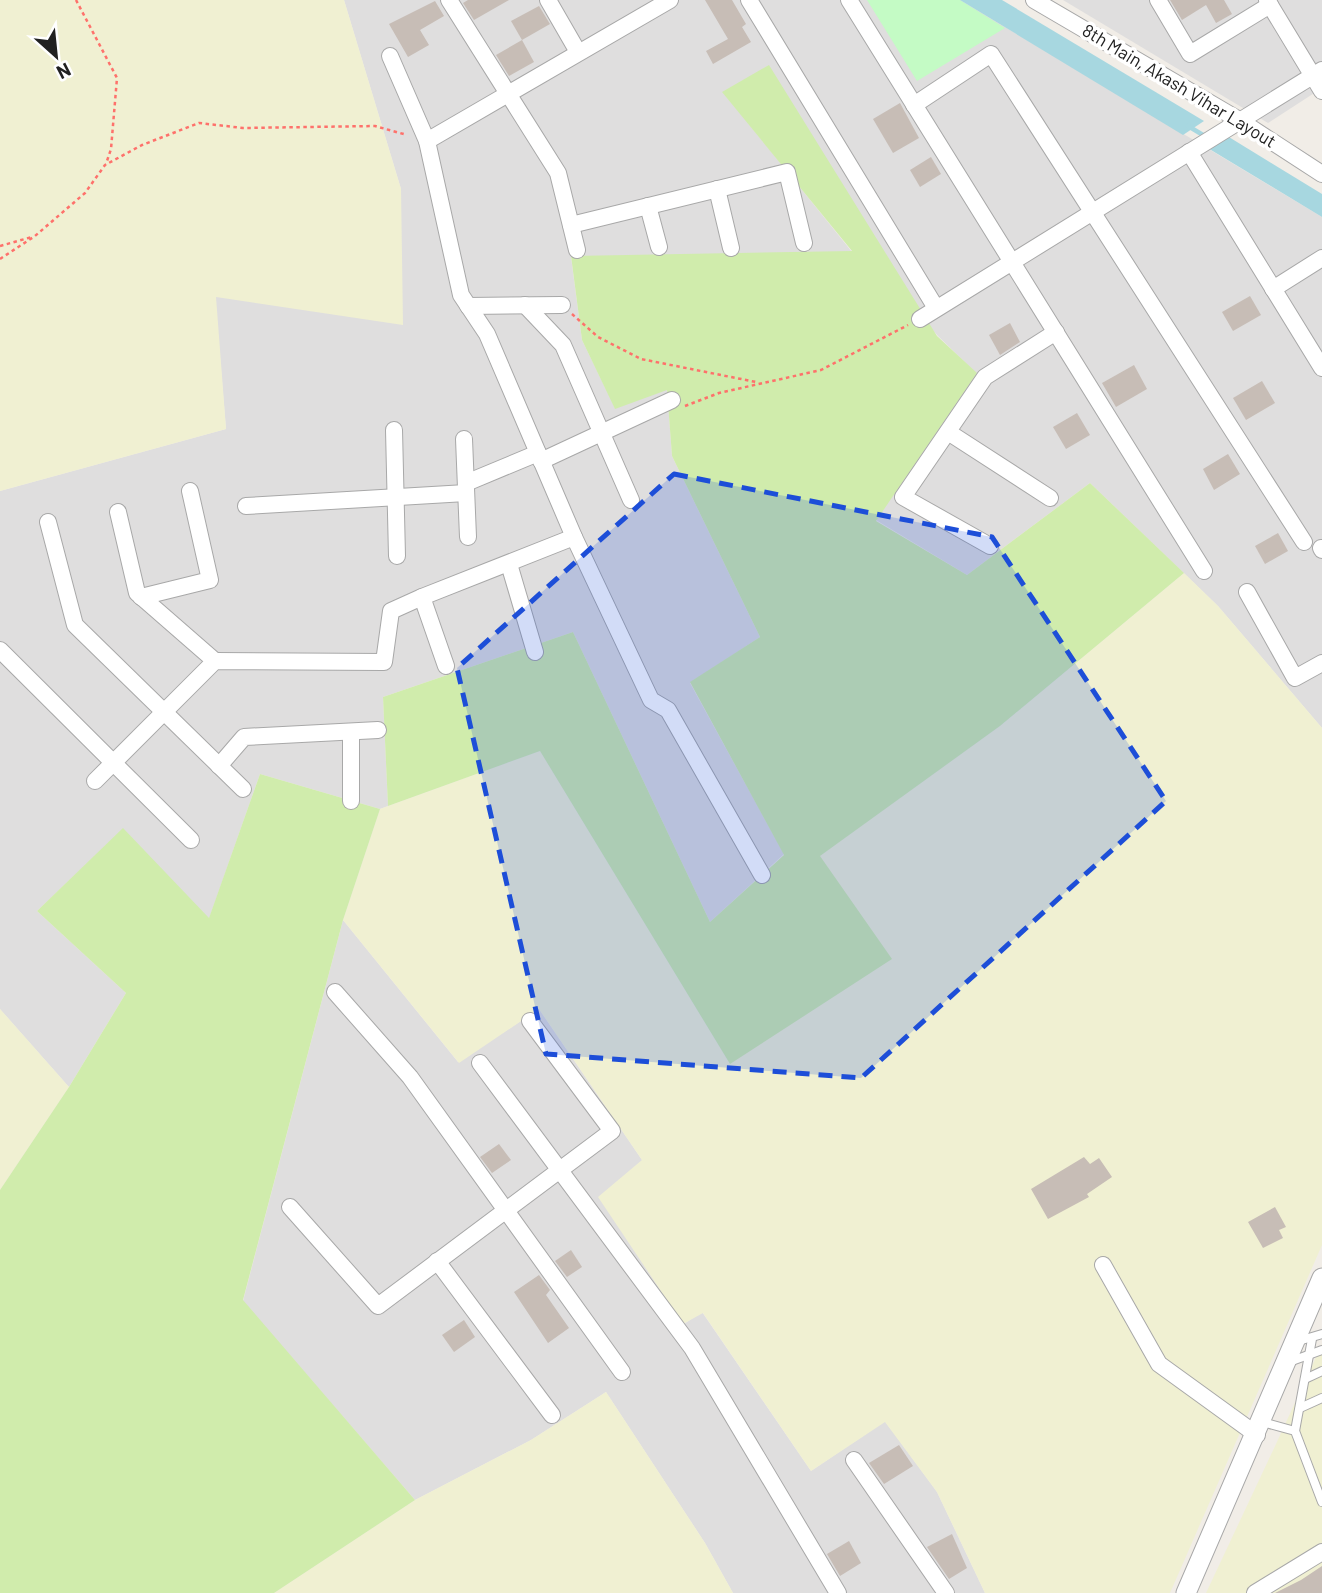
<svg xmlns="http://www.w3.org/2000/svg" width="1322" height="1593" font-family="Barlow,sans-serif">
<rect width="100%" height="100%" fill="#f1ede7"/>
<!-- residential -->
<g fill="#dfdede">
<polygon points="344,0 960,0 1322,217 1322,728 1218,606 1090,483 967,575 876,520 976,373 938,336 723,92 852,252 571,257 582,340 615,408 667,389 672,456 760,637 690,683 784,854 710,922 573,632 383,697 388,806 380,809 260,774 209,919 123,829 37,911 126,993 69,1087 0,1009 0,491 226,429 215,297 401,189"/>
<polygon points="1063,0 1322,0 1322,88 1268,123"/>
<polygon points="343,920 458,1062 539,1009 642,1160 684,1324 702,1312 811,1471 885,1421 937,1492 985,1593 733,1593 705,1543 606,1392 531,1440 415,1500 243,1301"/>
</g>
<!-- farmland -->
<g fill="#f0f0d2">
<polygon points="0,0 344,0 401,189 403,325 216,297 226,429 0,491"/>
<polygon points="1184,573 1218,606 1322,728 1322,1245 1170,1593 985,1593 937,1492 885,1422 811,1471 703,1313 683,1324 598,1197 642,1160 539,1009 459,1063 343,920 380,809 540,751 730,1064 819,856 1000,726"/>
<polygon points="0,1009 69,1087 0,1190"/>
<polygon points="1322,1344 1322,1593 1206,1593 1276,1444"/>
<polygon points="606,1392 705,1543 733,1593 274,1593 415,1500 531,1440"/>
</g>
<!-- grass -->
<g fill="#d0ecac">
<polygon points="769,65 937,336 977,373 876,521 967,575 1090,483 1184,573 1000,726 820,856 892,959 730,1064 540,751 388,806 383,697 573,632 710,922 784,855 690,682 760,637 672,456 667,390 615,409 582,340 571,256 852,251 722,92"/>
<polygon points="260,774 380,809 343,920 243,1300 415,1500 274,1593 0,1593 0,1190 69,1087 126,993 37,911 123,828 209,918"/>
</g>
<!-- park -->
<polygon fill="#c4fbc5" points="867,0 960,0 1005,28 917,81"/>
<!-- water -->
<g fill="#a7d7e0">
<polygon points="960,0 1002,0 1204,121 1183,135"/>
<polygon points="1224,134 1322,194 1322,217 1206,147"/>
</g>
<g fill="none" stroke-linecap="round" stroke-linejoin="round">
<!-- stream -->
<polyline stroke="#a7d7e0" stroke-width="4.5" points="1188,126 1208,138"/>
</g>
<!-- building -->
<g fill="#c7bdb6">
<polygon points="468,0 509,0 474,20 463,3"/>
<polygon points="705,0 732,0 746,24 742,27 751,42 713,64 706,51 728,39"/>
<polygon points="1170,0 1224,0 1232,14 1216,23 1206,5 1182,20"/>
<polygon points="435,1 444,16 420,30 429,45 408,57 389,24"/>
<polygon points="539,6 550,24 522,40 511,21"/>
<polygon points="522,40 534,62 509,76 496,55"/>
<polygon points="900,103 919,138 893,153 873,119"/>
<polygon points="931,157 941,174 920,187 910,170"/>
<polygon points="1250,296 1261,315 1233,331 1222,312"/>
<polygon points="1010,323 1020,342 1000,355 989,335"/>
<polygon points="1134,365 1147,389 1116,407 1102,383"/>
<polygon points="1262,381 1275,403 1246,420 1233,398"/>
<polygon points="1077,413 1090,435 1066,449 1053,427"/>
<polygon points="1228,454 1240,474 1214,490 1203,469"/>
<polygon points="1278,533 1288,551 1265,564 1255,546"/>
<polygon points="499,1144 511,1160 492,1173 480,1157"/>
<polygon points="1084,1157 1090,1164 1099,1158 1112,1177 1087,1194 1089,1197 1048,1219 1031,1189"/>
<polygon points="1275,1207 1286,1227 1279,1230 1283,1238 1263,1248 1248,1222"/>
<polygon points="571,1250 582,1267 567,1277 555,1261"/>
<polygon points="539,1275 550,1290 546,1295 569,1328 548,1343 514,1292"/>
<polygon points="464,1320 475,1337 454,1352 442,1335"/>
<polygon points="899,1445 913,1466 884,1484 869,1463"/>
<polygon points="952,1534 967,1568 949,1579 927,1547"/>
<polygon points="849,1541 861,1563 840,1576 827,1554"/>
<polygon points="1322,1566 1322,1593 1275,1593 1301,1580"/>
</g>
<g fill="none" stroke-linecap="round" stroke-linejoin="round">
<!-- service casing -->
<g stroke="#a8a8a8" stroke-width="10">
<g id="service">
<polyline points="1295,1342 1322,1334"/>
<polyline points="1289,1362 1322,1350"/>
<polyline points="1305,1379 1322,1371"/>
<polyline points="1300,1408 1322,1398"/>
<polyline points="1262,1422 1295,1431 1322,1502"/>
<polyline points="1295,1431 1312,1339"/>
</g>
</g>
<!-- minor casing -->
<g stroke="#a8a8a8" stroke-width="18">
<g id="minor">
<polyline points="449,0 558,173 577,250"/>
<polyline points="548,0 578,52"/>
<polyline points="670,0 427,141 461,295 487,334 574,537 651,700 668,710 762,875"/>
<polyline points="749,0 936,308"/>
<polyline points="849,0 1204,571"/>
<polyline points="1034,0 1239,120 1322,174"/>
<polyline points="1158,0 1190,54 1270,5"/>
<polyline points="1267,0 1322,91"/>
<polyline points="390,56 427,141"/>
<polyline points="914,105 991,54 1304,542"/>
<polyline points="1189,152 1322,368"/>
<polyline points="717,189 731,248"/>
<polyline points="648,206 659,247"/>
<polyline points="571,225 787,172 804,243"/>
<polyline points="1273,289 1322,258"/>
<polyline points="525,305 563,345 631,500"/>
<polyline points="468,306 562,305"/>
<polyline points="920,319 1322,70"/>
<polyline points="394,430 397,556"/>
<polyline points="948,432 1050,498"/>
<polyline points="464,439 468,537"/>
<polyline points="541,461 672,400"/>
<polyline points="466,483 538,453"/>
<polyline points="246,506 466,493"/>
<polyline points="118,512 137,593 215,661"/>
<polyline points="48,522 75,625 243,789"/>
<polyline points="990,546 903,497 985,377 1056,332"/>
<polyline points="1321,548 1322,550"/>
<polyline points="509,564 535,652"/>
<polyline points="1247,592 1295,678 1322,663"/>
<polyline points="141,597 210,580 190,491"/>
<polyline points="0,650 191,840"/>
<polyline points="446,666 422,597 574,537"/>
<polyline points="351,732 351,801"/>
<polyline points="219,766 244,737 378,730"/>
<polyline points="95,781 215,661 384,662 391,611 422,597"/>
<polyline points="335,992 410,1077 622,1372"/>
<polyline points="480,1063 692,1348 838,1593"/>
<polyline points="290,1207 378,1306 612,1131 530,1021"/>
<polyline points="437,1261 552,1415"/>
<polyline points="1103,1265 1159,1364 1257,1435"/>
<polyline points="854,1460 946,1593"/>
<polyline points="1255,1593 1322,1552"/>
</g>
</g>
<!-- tertiary casing -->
<g stroke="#a8a8a8" stroke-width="21">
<polyline id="tertiary" points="1186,1593 1322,1278"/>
</g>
<!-- path -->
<g stroke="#fe716b" stroke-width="2.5" stroke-dasharray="3.5 3.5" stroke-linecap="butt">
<polyline points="76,0 117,78 111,149 106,164"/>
<polyline points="0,246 32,237"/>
<polyline points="0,259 35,236 85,193 105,165 142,145 199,123 243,128 375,126 407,135"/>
<polyline points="572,314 598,337 641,359 756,382"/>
<polyline points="685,406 719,393 821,370 908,325"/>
</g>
<!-- service -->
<use href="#service" stroke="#fff" stroke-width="8"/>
<!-- minor -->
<use href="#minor" stroke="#fff" stroke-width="16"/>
<!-- tertiary -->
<use href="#tertiary" stroke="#fff" stroke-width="19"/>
</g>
<!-- marked area -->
<path fill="#1d4ed8" fill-opacity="0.2" stroke="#1d4ed8" stroke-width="5" stroke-dasharray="14 9" stroke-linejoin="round" d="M 674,474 L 992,537 L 1166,801 L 861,1078 L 546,1054 L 457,668 Z"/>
<g text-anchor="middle" stroke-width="7" stroke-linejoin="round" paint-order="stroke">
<!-- street labels -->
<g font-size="18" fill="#212121" stroke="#fff">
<text transform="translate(1179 86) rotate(31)" y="6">8th Main, Akash Vihar Layout</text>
</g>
</g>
<!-- north arrow -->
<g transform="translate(56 56) rotate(153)" stroke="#ffffff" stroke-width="5" paint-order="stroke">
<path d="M0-5L12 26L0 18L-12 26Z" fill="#212121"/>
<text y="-10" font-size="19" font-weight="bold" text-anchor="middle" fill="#212121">N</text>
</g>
</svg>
